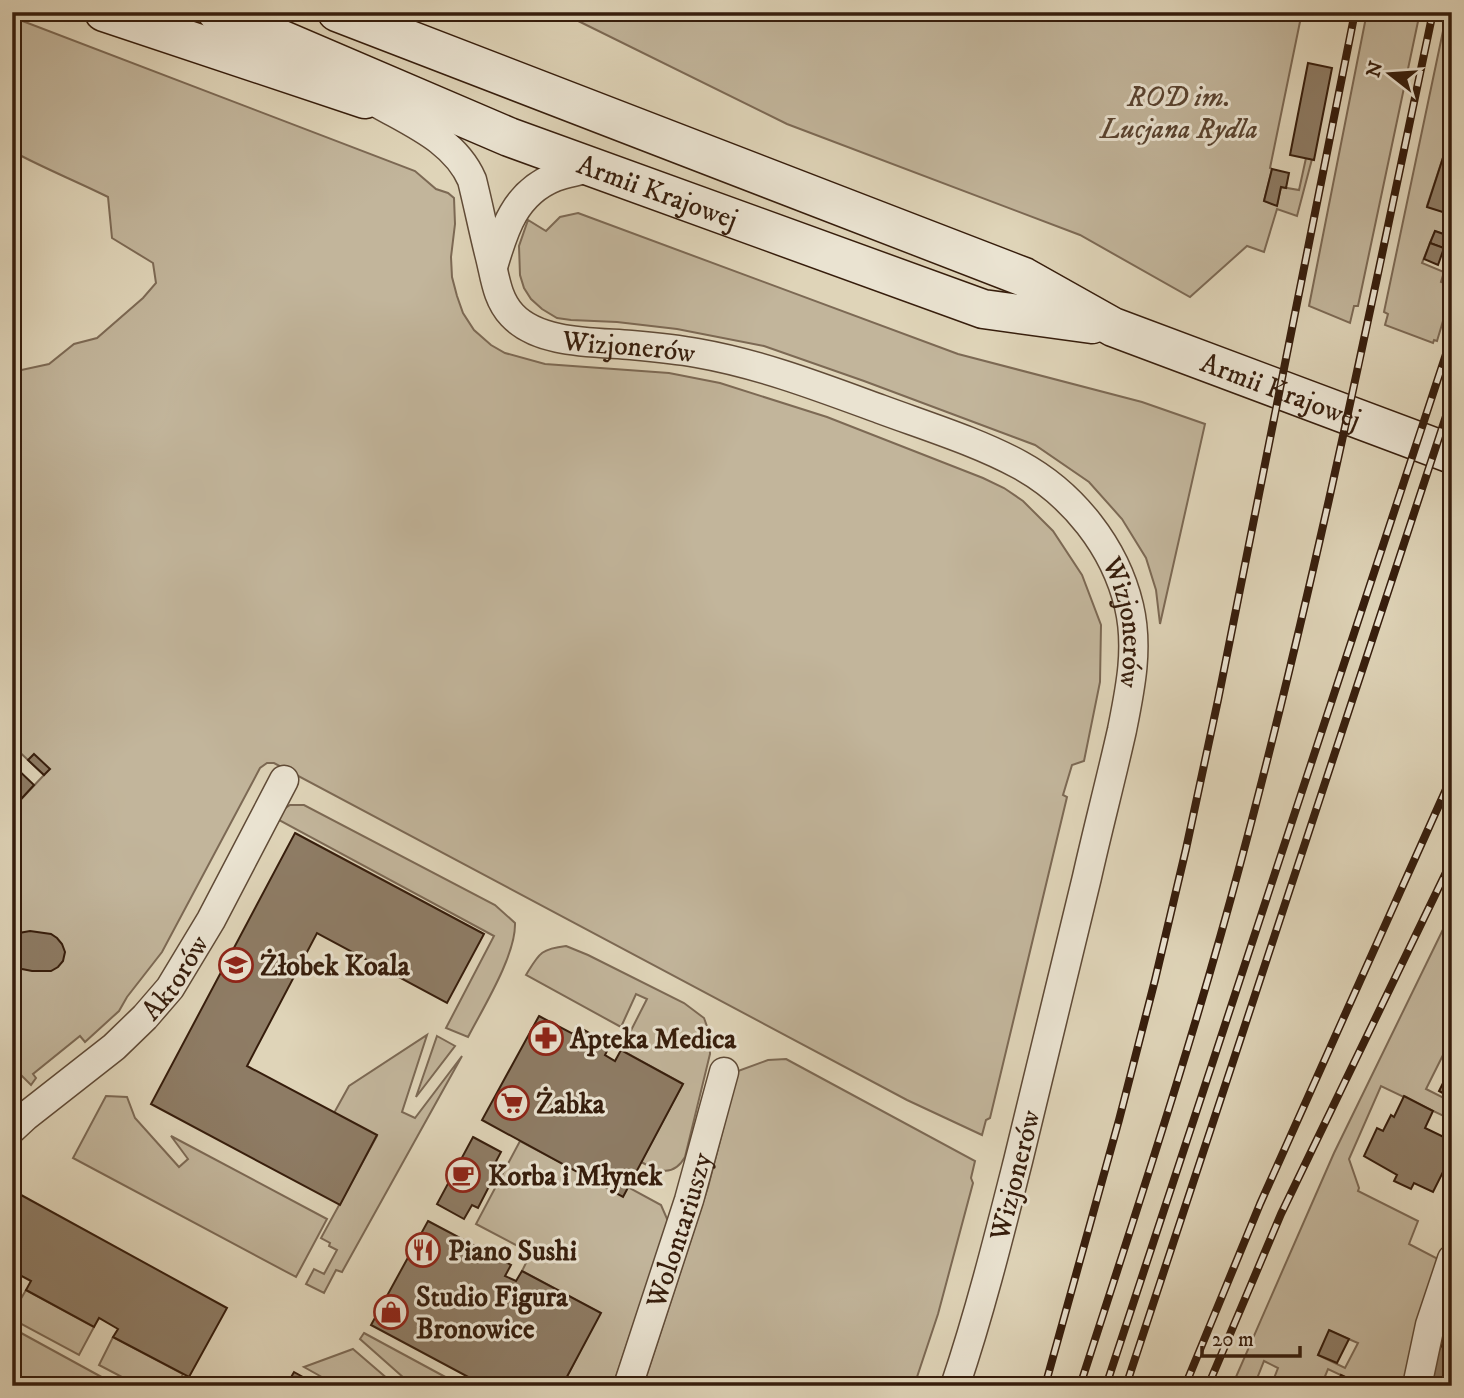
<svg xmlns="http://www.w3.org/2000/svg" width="1464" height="1398" font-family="'IM FELL DW Pica',serif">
<rect width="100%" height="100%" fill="#dfd4b8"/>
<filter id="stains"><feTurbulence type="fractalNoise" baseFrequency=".00286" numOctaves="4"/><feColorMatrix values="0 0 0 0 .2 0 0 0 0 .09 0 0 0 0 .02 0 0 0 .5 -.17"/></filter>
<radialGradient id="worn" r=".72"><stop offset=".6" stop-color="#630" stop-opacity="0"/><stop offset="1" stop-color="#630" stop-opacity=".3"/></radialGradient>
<!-- green -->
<g fill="#c2b59b" stroke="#7c6954" stroke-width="2" fill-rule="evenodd">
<polygon points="560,12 1302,12 1270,168 1272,169 1264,201 1277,205 1281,187 1299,190 1306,158 1312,159 1297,216 1277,209 1264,252 1247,246 1190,297 1080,235 787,124"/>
<polygon points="1367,12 1420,12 1358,306 1354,306 1350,323 1309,306"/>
<polygon points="1447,12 1452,12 1452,130 1427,206 1452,215 1452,237 1435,231 1422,263 1444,272 1441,282 1452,286 1452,291 1437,341 1434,340 1433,343 1385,325 1388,314 1384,312"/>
<path d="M 12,17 L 415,171 L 436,189 L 448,193 L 454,198 L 455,224 L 451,257 L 452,277 L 457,296 L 463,313 L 474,330 L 491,345 L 505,353 L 545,364 L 669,373 L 720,383 L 827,417 L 983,478 L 1004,488 L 1023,501 L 1053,531 L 1082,575 L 1101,625 L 1100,682 L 1084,761 L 1072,765 L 1063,795 L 1067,797 L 990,1118 L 986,1120 L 982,1135 L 907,1100 L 274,763 L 267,763 L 260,768 L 162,952 L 127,997 L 119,1011 L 85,1042 L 80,1036 L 33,1074 L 36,1078 L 31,1085 L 16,1070 L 12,1073 L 12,809 L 44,775 L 12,745 L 12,372 L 49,364 L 74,344 L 97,338 L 143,298 L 156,283 L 153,263 L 112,238 L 108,197 C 76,181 43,168 12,151 Z"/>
<polygon points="578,213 958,354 1142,402 1205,424 1160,624 1156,590 1146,558 1122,519 1089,482 1035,445 864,381 764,346 677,329 617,322 571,320 557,318 542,309 531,299 524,288 520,275 519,246 528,220 546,231 560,217"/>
<path d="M 290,805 L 304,805 L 495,905 L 515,923 C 516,955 483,1008 468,1037 L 446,1028 L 494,936 L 277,819 L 284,809 Z"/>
<path d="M 1452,911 L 1452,1041 L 1450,1041 L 1426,1089 L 1452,1102 L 1452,1120 L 1381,1086 L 1349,1159 L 1359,1188 L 1358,1191 L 1418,1221 L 1409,1244 L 1438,1259 L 1405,1386 L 1364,1386 L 1328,1369 L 1321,1386 L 1271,1386 L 1278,1368 L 1264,1361 L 1254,1386 L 1232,1386 L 1334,1153 ZM 1330,1331 L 1358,1343 L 1345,1368 L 1318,1355 Z"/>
<path d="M 566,946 L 588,955 L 684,1003 L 704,1018 L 709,1032 L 710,1054 L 685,1157 C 673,1178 658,1171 641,1162 L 683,1084 L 621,1050 L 647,999 L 636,994 L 621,1027 L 526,975 C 539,954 540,949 566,946 Z"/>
<polygon points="427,1035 402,1112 415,1118 462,1056 342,1272 336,1270 324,1293 306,1284 314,1269 324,1274 337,1250 329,1246 330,1243 321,1238 377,1136 334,1113 349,1086"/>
<polygon points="437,1036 455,1046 416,1097"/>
<polygon points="786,1059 975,1161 971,1178 973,1183 938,1314 914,1386 643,1386 708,1187 738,1071 768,1060"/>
<polygon points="106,1096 127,1097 135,1118 179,1167 188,1159 171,1136 327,1219 296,1277 73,1158"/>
<polygon points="520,1141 623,1196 628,1187 661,1205 668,1221 613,1386 562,1386 600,1313 522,1271 531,1253 476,1224"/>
<polygon points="26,1290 94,1327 79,1355 12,1319 12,1314"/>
<polygon points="12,1328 118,1386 12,1386"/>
<polygon points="364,1333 462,1386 413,1386 360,1339"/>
<polygon points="113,1337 183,1374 177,1386 139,1386 99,1365"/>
<polygon points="353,1349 396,1386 338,1386 304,1367"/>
</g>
<!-- building -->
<g fill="#8e7c65" stroke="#361d0c" stroke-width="2">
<polygon points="1308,63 1332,68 1314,160 1290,155"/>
<polygon points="1452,130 1452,215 1427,207"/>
<polygon points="1272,169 1289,173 1286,188 1281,187 1277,206 1264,201"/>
<polygon points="1435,231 1452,237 1451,251 1430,243"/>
<polygon points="1430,243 1444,248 1438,265 1424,259"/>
<polygon points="34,754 50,769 44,775 28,760"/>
<polygon points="12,764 34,785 12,809"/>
<polygon points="295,833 484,934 447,1003 317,933 247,1066 377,1135 340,1205 151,1104"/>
<polygon points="30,931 51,934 57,938 62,944 65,952 63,961 58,967 51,971 32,971 22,969 15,966 12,963 12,938 19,933"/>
<polygon points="539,1016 573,1034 577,1026 610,1045 605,1055 615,1061 621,1050 683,1084 623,1197 482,1120"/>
<polygon points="1452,1065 1452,1098 1439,1091"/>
<polygon points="1404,1096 1433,1111 1425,1128 1452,1141 1452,1154 1433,1192 1414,1183 1411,1189 1394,1181 1397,1175 1364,1156 1377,1128 1383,1131 1391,1115 1394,1117"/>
<polygon points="473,1137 501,1152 493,1167 498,1169 478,1208 472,1205 464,1219 437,1204"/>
<polygon points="12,1190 227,1308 189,1377 113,1337 118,1329 99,1318 94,1327 26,1290 31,1281 12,1271"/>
<polygon points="428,1221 511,1265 505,1276 516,1281 522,1271 601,1313 562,1386 485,1386 371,1325"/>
<polygon points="1329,1330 1349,1339 1337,1363 1318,1355"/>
<polygon points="1448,1334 1452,1336 1452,1386 1429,1386 1434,1359"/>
<polygon points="294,1372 319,1386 286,1386"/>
<polygon points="1341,1375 1364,1386 1337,1386"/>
</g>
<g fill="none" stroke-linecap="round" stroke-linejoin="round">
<!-- street casing -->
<g stroke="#604b37" stroke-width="31">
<g id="street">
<path id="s1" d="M 379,104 C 414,124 455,141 472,180 C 478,204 483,229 489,253 C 495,275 496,298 512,315 C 539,344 594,342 631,345 C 653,347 675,349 697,353 C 760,364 820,387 880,409 C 926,426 978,442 1020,465 C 1073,494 1115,547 1129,606 C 1139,648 1130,690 1122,730 C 1111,779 1098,828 1087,877 C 1064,972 1041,1066 1018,1161 C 999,1236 980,1312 955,1386"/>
<path d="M 493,267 C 504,229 515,193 555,177 C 567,173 580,171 592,167"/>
<path id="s2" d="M 12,1129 L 26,1116 L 114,1047 L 145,1017 L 170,988 L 211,920 L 284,780"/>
<path id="s3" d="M 628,1386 L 689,1200 L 724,1072"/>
<polyline points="1417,1386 1430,1325 1452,1259"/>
</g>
</g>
<!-- secondary casing -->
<g stroke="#361d0c" stroke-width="41">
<g id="secondary">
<polyline points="104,12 365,99"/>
<path id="s4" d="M 217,12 L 509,137 L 983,309 L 1092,324"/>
<path id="s5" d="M 337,12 L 1024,277 L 1113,327 L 1452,454"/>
</g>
</g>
<!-- street -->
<use href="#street" stroke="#eae3d1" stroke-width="28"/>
<!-- secondary -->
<use href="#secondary" stroke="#eae3d1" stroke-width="38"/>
<!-- rail casing -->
<g stroke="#361d0c" stroke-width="8">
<g id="rail">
<polyline points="1045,1386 1119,1120 1155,980 1186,849 1218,700 1355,12"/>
<path d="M 1080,1386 C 1136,1212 1194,1038 1241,861 C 1316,581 1373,296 1433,12"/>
<polyline points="1106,1386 1452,336"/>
<polyline points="1126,1386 1452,398"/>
<polyline points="1185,1386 1260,1204 1452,776"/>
<polyline points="1208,1386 1281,1214 1452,860"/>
</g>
</g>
<!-- rail -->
<use href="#rail" stroke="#eae3d1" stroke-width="5" stroke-dasharray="16" stroke-linecap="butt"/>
</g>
<!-- icons -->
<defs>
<g id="school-ring" transform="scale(1.75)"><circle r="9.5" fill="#eae3d1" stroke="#8f2418" stroke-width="1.5"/><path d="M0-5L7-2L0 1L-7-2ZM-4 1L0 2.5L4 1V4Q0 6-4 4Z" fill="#8f2418"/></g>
<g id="pharmacy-ring" transform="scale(1.75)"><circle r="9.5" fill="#eae3d1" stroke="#8f2418" stroke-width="1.5"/><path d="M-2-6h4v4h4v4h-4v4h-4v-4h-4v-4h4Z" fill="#8f2418"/></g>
<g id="supermarket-ring" transform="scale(1.75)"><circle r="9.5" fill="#eae3d1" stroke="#8f2418" stroke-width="1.5"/><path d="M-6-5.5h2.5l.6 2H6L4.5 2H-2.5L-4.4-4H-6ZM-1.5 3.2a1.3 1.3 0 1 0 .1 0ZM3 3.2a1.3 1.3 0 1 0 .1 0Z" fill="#8f2418"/></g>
<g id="cafe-ring" transform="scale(1.75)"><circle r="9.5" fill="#eae3d1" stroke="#8f2418" stroke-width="1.5"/><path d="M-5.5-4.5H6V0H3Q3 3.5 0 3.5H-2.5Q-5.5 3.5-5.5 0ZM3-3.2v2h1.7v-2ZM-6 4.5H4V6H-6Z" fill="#8f2418"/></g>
<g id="restaurant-ring" transform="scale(1.75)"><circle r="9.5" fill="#eae3d1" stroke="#8f2418" stroke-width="1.5"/><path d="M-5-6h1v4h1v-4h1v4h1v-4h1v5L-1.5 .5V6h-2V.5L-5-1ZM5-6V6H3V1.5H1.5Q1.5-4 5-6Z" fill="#8f2418"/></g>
<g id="shop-ring" transform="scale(1.75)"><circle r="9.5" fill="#eae3d1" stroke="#8f2418" stroke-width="1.5"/><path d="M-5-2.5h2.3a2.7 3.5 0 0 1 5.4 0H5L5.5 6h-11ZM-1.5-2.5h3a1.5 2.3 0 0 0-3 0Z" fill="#8f2418"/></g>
</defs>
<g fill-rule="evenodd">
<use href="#school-ring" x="236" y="965"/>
<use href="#pharmacy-ring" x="546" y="1038"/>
<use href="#supermarket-ring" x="512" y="1103"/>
<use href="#cafe-ring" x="463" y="1175"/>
<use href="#restaurant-ring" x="423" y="1250"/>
<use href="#shop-ring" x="391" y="1312"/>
</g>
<g text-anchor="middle" stroke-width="6" stroke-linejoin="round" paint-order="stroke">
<!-- park labels -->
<g font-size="28" font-style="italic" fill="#594330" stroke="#eae3d1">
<text x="1179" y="106">ROD im.<tspan x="1179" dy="32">Lucjana Rydla</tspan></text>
</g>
<!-- street labels -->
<g font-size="28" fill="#361d0c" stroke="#eae3d1">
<text dy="10" stroke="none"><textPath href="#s4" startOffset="476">Armii Krajowej</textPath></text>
<text dy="10" stroke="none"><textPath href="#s1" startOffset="388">Wizjonerów</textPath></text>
<text dy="10" stroke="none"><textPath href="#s5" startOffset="1018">Armii Krajowej</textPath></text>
<text dy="10" stroke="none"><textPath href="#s1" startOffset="998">Wizjonerów</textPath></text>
<text dy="10" stroke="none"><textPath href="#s2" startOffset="224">Aktorów</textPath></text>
<text transform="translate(1014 1175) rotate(-76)" y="10">Wizjonerów</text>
<text dy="10" stroke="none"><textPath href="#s3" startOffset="164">Wolontariuszy</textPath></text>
</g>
<!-- poi labels -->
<g font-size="28" font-weight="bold" fill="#361d0c" stroke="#eae3d1" text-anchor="start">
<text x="260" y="975">Żłobek Koala</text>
<text x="570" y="1048">Apteka Medica</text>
<text x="536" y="1113">Żabka</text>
<text x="488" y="1185">Korba i Młynek</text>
<text x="448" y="1260">Piano Sushi</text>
<text x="416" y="1306">Studio Figura<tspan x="416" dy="32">Bronowice</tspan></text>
</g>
</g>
<!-- margin -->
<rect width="1464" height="1398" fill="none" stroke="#dfd4b8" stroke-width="42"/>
<rect x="14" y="14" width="1436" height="1370" fill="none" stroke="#361d0c" stroke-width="3.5"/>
<rect x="21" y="21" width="1422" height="1356" fill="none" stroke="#361d0c" stroke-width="2"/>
<!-- north arrow -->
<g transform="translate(1390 74) rotate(287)" stroke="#eae3d1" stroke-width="5" paint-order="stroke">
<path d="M0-5L12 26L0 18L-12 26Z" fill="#361d0c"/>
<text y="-10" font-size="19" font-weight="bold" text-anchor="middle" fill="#361d0c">N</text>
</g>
<!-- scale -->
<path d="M1202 1346v10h98v-10" fill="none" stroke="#361d0c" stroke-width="3.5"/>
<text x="1212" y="1346" font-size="21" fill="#361d0c" stroke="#eae3d1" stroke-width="5" paint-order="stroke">20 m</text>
<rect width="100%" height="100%" filter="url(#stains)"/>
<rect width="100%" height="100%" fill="url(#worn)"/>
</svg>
